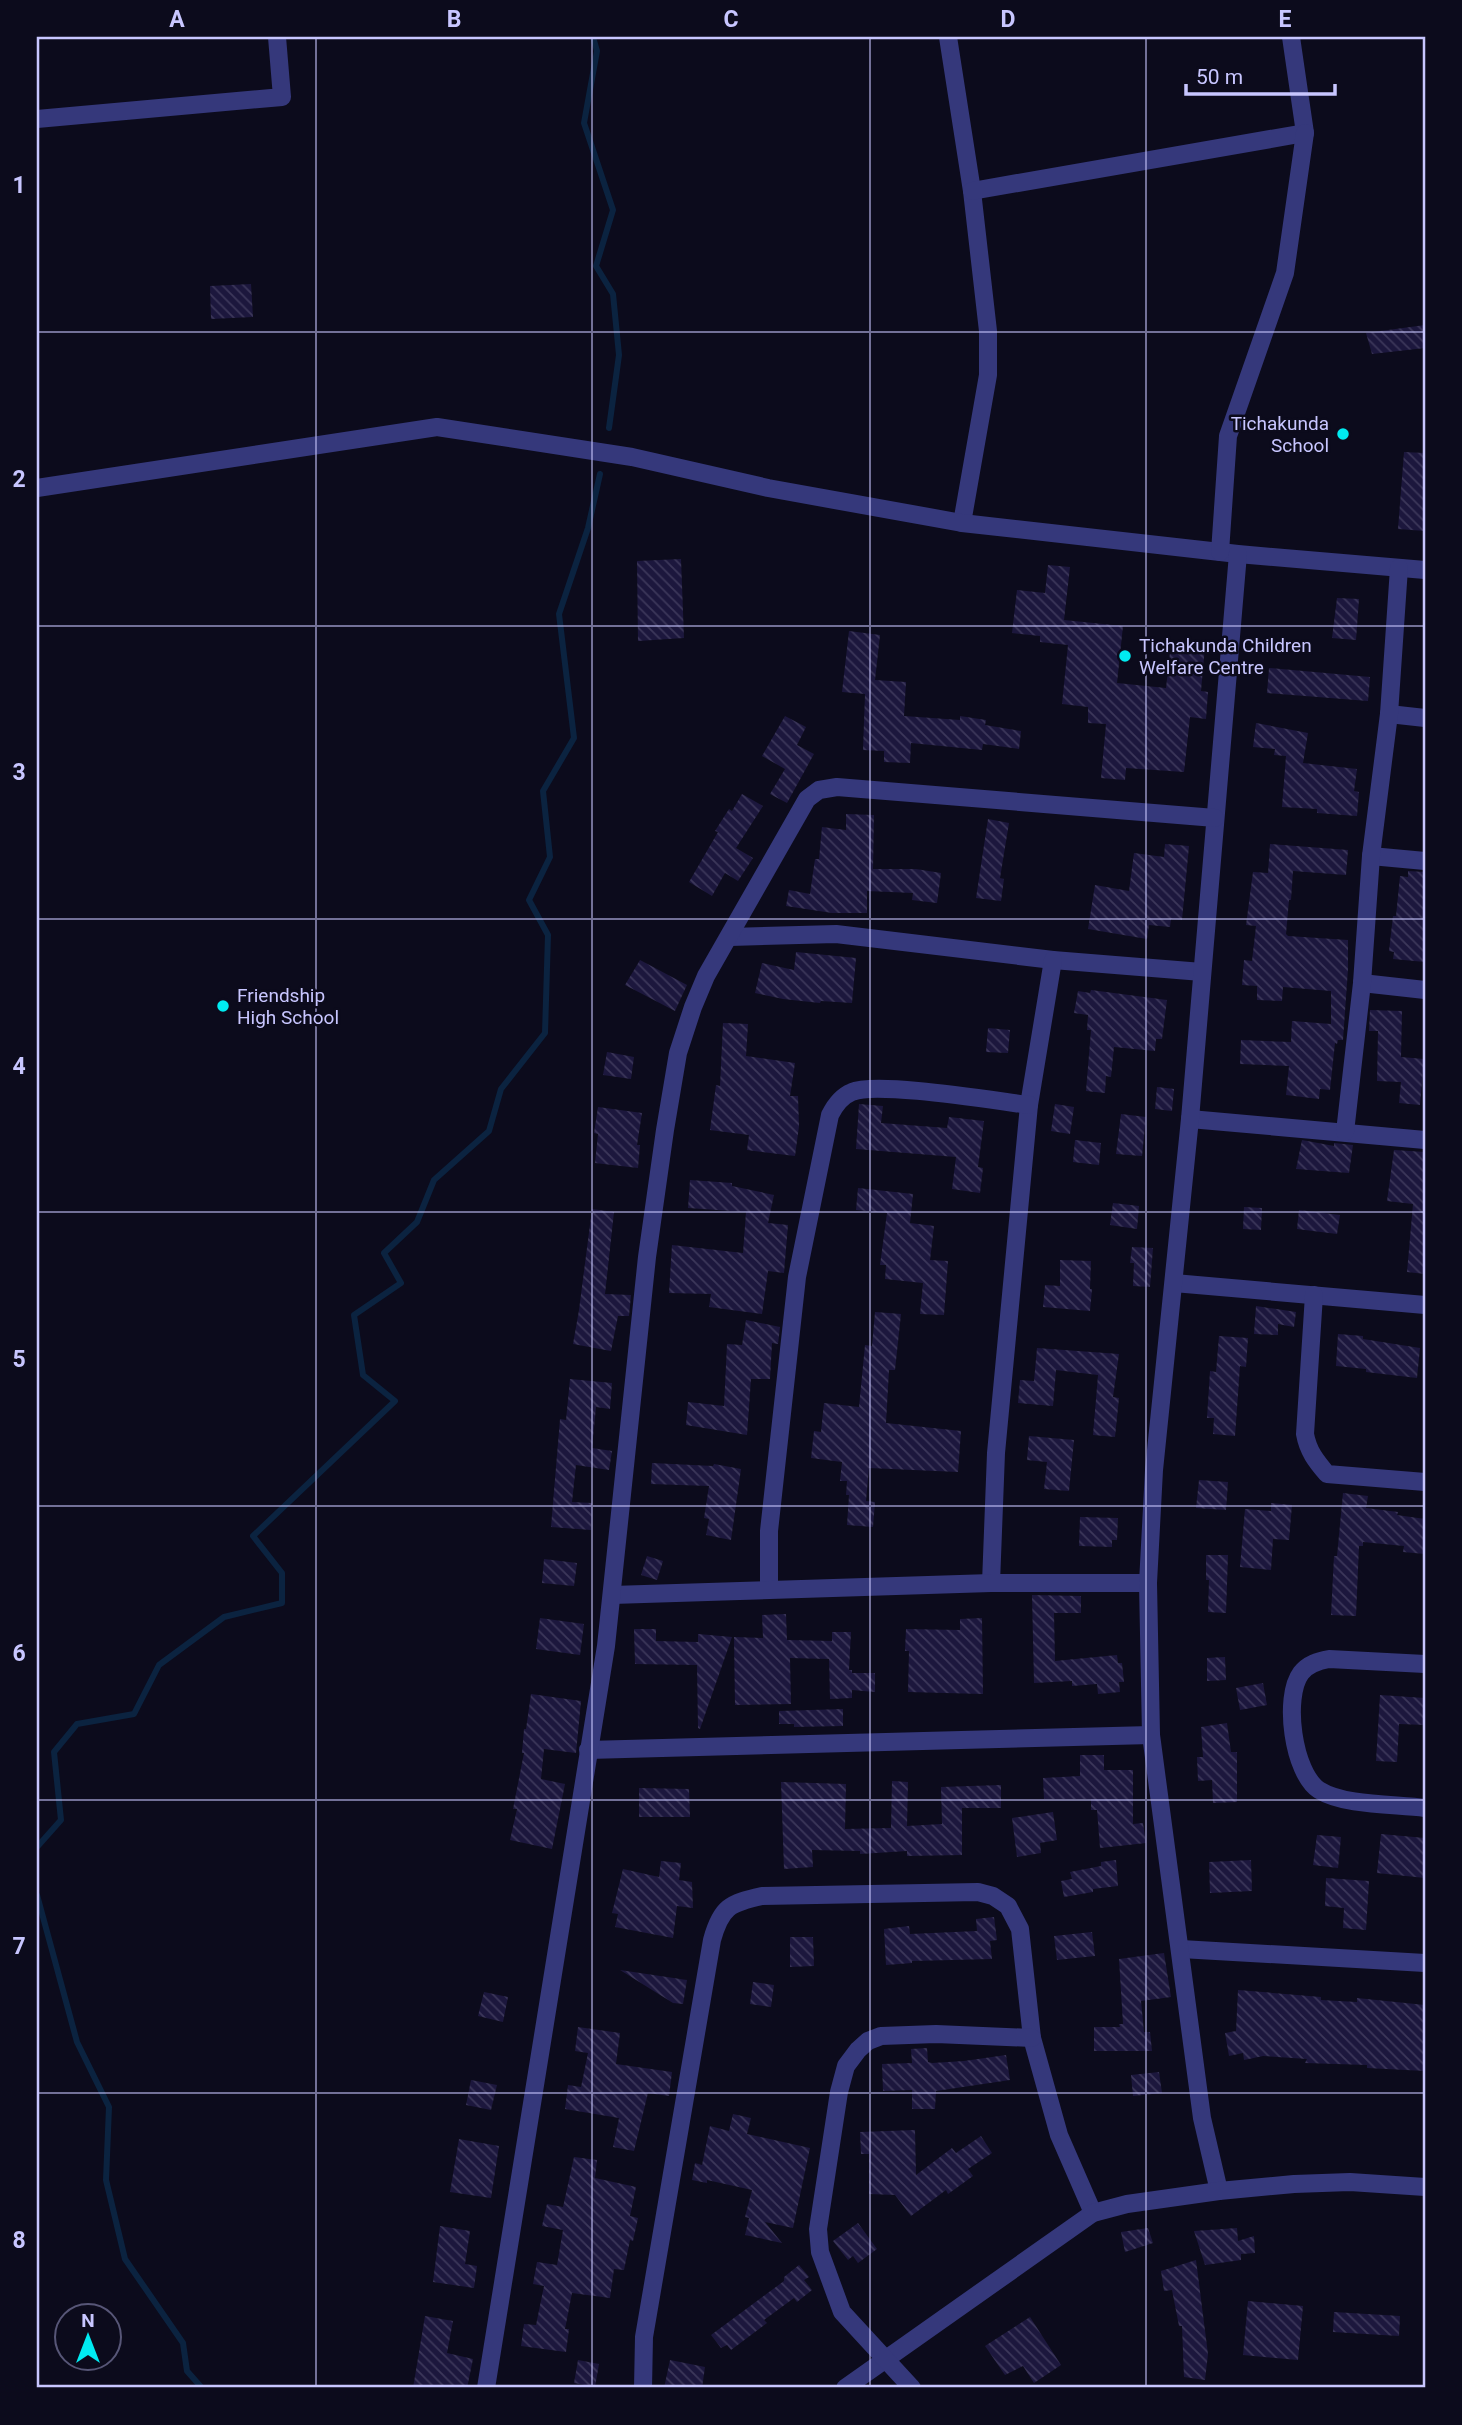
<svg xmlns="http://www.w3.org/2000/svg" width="1462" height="2425" font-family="Roboto,sans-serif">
<defs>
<pattern id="building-back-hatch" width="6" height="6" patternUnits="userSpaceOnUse" patternTransform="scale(1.75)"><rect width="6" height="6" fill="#1c173d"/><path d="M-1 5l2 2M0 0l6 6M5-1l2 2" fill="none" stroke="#3c375a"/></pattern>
</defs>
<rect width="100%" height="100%" fill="#0c0b1c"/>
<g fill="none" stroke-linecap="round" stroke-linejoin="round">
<!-- stream -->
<g stroke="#0b2340" stroke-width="6">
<polyline points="593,37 597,51 584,123 613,210 596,266 613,294 619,355 609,428"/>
<polyline points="37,1847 61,1820 54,1752 77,1724 134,1714 159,1665 224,1617 282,1603 282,1573 253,1536 395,1401 363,1375 354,1315 401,1283 384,1253 417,1222 434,1180 489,1131 501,1089 545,1033 548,935 529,900 550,857 543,791 574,738 559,614 588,528 600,474"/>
<polyline points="37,1895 77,2042 109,2107 106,2180 125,2259 183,2343 187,2371 202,2388"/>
</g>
</g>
<!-- building -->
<g fill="url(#building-back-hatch)">
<polygon points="251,284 253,317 211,319 210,286"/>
<polygon points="1425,325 1425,348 1372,354 1366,333"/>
<polygon points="1404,452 1425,453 1425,531 1398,529"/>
<polygon points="681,559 684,638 638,641 637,561"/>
<polygon points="1048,565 1070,567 1064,620 1123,626 1117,683 1166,688 1171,643 1205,646 1201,691 1208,692 1206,719 1190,717 1184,772 1126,768 1125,780 1101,778 1106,724 1088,723 1088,707 1062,704 1068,645 1040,642 1040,636 1012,633 1017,590 1045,593"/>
<polygon points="1337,598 1359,599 1356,640 1332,638"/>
<polygon points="849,631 880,635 875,680 906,682 904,716 960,720 960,716 986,720 985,725 1021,731 1019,749 983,744 982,750 911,743 910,763 884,762 884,751 863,750 865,694 842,692"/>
<polygon points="1269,668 1370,677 1368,701 1267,693"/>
<polygon points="785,716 806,727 797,745 814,754 787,803 770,794 785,769 762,756"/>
<polygon points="1256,723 1308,733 1303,763 1357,769 1354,791 1359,792 1357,816 1317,813 1317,809 1282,807 1286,756 1274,755 1275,749 1253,747"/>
<polygon points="742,794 763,806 736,848 753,858 738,881 725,873 712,896 689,882 718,832 715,831 729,809 732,811"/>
<polygon points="846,814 874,815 873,869 916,869 941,873 937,903 912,900 913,893 867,891 867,913 832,913 786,906 789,890 810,894 815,859 819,859 822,827 846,830"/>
<polygon points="988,819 1009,823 1000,878 1004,879 1001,901 976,898"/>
<polygon points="1165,844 1189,846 1182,920 1171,919 1170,927 1149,925 1147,939 1088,929 1095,885 1129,891 1134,853 1164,857"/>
<polygon points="1270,844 1348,850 1346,875 1293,871 1291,900 1289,900 1286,934 1288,936 1348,940 1348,969 1343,1040 1338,1040 1337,1044 1335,1043 1330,1090 1320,1089 1319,1099 1286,1095 1289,1066 1240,1064 1241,1040 1291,1042 1292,1021 1331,1024 1331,991 1283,987 1282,1001 1257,1000 1257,986 1242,985 1244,960 1252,961 1256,926 1246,925 1253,872 1268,873"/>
<polygon points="1408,871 1425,872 1425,962 1393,959 1394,952 1389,951 1393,916 1396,916 1400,876 1408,877"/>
<polygon points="796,952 856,958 852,1003 821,1001 820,1003 783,999 755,993 762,963 794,970"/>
<polygon points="640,960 687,985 675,1011 625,985"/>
<polygon points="1091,990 1167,1000 1162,1039 1156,1039 1155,1051 1114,1047 1111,1077 1106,1076 1105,1093 1086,1091 1091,1030 1087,1030 1088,1015 1074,1013 1078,991 1090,993"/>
<polygon points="1370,1010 1402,1011 1401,1057 1424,1059 1420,1105 1399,1103 1401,1082 1377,1081 1378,1031 1369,1031"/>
<polygon points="723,1023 748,1024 746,1056 795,1063 790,1096 798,1096 799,1126 795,1156 747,1150 749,1135 710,1130 716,1085 720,1086"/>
<polygon points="988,1028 1010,1030 1008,1053 986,1052"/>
<polygon points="607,1052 634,1057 631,1079 603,1075"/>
<polygon points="1157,1087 1174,1089 1172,1111 1155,1109"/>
<polygon points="859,1104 883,1106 881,1123 947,1128 949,1117 984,1121 978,1167 983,1168 980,1193 952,1189 956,1157 856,1149"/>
<polygon points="1055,1104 1074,1107 1070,1134 1051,1131"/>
<polygon points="598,1107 642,1113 637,1145 640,1145 638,1168 595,1163 598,1134 594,1133"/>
<polygon points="1121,1114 1146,1117 1142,1156 1116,1154"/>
<polygon points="1075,1140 1101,1143 1099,1165 1073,1162"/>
<polygon points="1302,1140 1334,1146 1334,1143 1353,1145 1349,1173 1296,1169"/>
<polygon points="1394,1150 1425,1152 1425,1274 1407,1272 1413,1204 1387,1201"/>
<polygon points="690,1180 732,1183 732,1186 774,1195 768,1223 788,1225 784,1273 768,1271 762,1314 709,1307 711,1294 669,1293 672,1245 743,1253 746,1212 688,1208"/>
<polygon points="858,1188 913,1194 910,1223 934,1226 930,1260 948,1261 944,1315 920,1314 923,1283 885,1279 886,1265 880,1265 887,1213 856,1210"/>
<polygon points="1113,1203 1139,1206 1137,1229 1110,1225"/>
<polygon points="1244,1207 1262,1208 1261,1230 1243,1229"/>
<polygon points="592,1209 614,1212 605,1294 631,1295 629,1316 618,1316 611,1351 573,1344 579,1310"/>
<polygon points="1299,1210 1340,1215 1337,1234 1297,1229"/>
<polygon points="1132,1247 1153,1248 1150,1287 1133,1286 1134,1263 1130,1263"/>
<polygon points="1060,1260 1091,1261 1090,1289 1092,1289 1090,1311 1043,1307 1045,1285 1060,1286"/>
<polygon points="1256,1306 1296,1312 1294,1327 1278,1324 1278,1335 1254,1334"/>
<polygon points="875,1312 901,1314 895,1370 889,1370 886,1423 961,1431 958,1472 869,1468 866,1501 875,1502 873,1527 847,1525 849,1495 846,1495 847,1481 840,1481 842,1462 811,1458 814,1431 821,1432 824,1403 859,1407 865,1345 872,1346"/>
<polygon points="746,1320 780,1327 778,1344 772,1343 770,1379 751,1379 747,1435 686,1425 688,1402 724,1406 727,1344 742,1345"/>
<polygon points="1338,1334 1363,1336 1363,1339 1420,1348 1417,1378 1366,1372 1366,1369 1336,1366"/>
<polygon points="1219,1336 1248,1338 1246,1367 1240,1366 1235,1436 1213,1434 1214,1418 1207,1418 1210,1371 1216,1372"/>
<polygon points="1037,1348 1119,1354 1113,1397 1119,1398 1115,1437 1093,1435 1098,1375 1056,1370 1053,1406 1018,1403 1020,1380 1034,1381"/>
<polygon points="570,1379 612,1383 610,1409 596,1407 592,1448 612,1451 609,1470 576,1465 572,1502 592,1503 591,1530 551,1527 560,1419 566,1420"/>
<polygon points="1029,1436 1074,1440 1069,1491 1044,1489 1047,1462 1027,1460"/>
<polygon points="652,1463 713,1466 714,1464 741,1469 731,1540 706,1535 709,1519 704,1518 709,1486 651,1484"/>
<polygon points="1199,1480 1228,1482 1226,1510 1196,1508"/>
<polygon points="1343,1493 1368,1496 1366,1508 1398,1512 1397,1515 1425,1519 1425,1554 1403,1552 1404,1546 1363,1542 1363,1546 1359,1546 1356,1616 1331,1615 1334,1556 1337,1556"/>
<polygon points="1271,1503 1292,1505 1289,1540 1273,1539 1271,1570 1240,1567 1245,1509 1271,1511"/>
<polygon points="1080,1517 1118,1518 1117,1540 1112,1540 1112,1547 1079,1546"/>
<polygon points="1206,1555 1228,1555 1226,1613 1208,1612 1209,1580 1206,1580"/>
<polygon points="647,1556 663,1561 657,1580 641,1575"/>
<polygon points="544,1559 577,1563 574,1586 542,1583"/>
<polygon points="1032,1595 1081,1596 1081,1613 1054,1613 1055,1661 1117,1655 1118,1663 1122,1663 1124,1682 1119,1682 1120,1692 1098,1694 1097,1684 1072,1686 1072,1681 1034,1683"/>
<polygon points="786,1614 787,1640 832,1641 832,1632 851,1632 849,1670 852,1670 852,1673 875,1673 875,1692 852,1690 852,1698 830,1699 829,1659 790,1658 791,1704 735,1705 734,1637 763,1638 762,1615"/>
<polygon points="540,1618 584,1624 580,1655 536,1649"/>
<polygon points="982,1618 983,1694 908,1692 909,1651 905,1651 906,1629 960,1630 960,1619"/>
<polygon points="634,1629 656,1629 656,1641 698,1642 698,1634 732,1637 700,1729 698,1728 697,1665 635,1664"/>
<polygon points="1225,1657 1226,1680 1207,1681 1207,1658"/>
<polygon points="1263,1683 1267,1705 1240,1710 1236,1688"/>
<polygon points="531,1694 581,1701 576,1753 544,1749 541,1779 565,1784 552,1849 510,1840 517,1809 513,1809 524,1753 522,1753 524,1729 526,1729"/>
<polygon points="1380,1695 1425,1698 1425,1725 1399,1724 1397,1762 1376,1761"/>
<polygon points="843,1709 843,1726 794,1727 794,1724 779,1724 779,1711"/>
<polygon points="1227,1723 1231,1752 1237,1752 1237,1802 1213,1803 1212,1780 1198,1781 1197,1757 1203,1757 1201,1727"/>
<polygon points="1080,1755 1104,1755 1104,1770 1133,1770 1133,1824 1143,1823 1146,1843 1100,1848 1097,1810 1091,1810 1091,1799 1044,1799 1043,1778 1080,1776"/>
<polygon points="892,1781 908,1782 907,1826 942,1824 941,1787 1001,1785 1001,1808 962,1808 962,1855 907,1856 907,1851 860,1854 860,1851 812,1850 813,1867 784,1869 781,1782 846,1784 845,1829 891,1828"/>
<polygon points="639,1788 689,1789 690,1817 639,1817"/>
<polygon points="1053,1812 1057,1840 1040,1843 1041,1853 1017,1857 1012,1818"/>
<polygon points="1381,1834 1425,1838 1425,1878 1377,1873"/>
<polygon points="1317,1835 1341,1837 1338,1868 1313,1865"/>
<polygon points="1116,1860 1118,1886 1093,1889 1093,1892 1064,1897 1061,1881 1072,1879 1070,1872 1101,1866 1101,1862"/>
<polygon points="1251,1860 1252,1891 1210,1893 1209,1862"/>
<polygon points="661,1861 681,1863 679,1880 692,1882 693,1908 677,1906 673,1938 615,1927 618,1914 612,1913 623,1869 659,1877"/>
<polygon points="1326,1878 1369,1881 1366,1930 1343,1928 1344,1908 1325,1906"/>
<polygon points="994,1917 997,1940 990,1941 992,1959 912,1961 912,1963 886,1965 884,1929 909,1926 910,1934 977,1931 976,1919"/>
<polygon points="1092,1932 1095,1956 1057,1960 1054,1936"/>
<polygon points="790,1937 813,1937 814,1966 790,1967"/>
<polygon points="1164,1953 1171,1997 1141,2001 1144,2032 1150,2032 1152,2051 1094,2051 1094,2027 1120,2027 1119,2024 1123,2024 1119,1959"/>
<polygon points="620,1970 687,1980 683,2004 673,2003"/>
<polygon points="753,1982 774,1985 771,2007 750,2004"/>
<polygon points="1238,1990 1321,1997 1321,2000 1357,2002 1357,1998 1425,2005 1425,2071 1367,2068 1367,2065 1305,2063 1307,2059 1263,2056 1244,2060 1243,2053 1229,2056 1225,2033 1236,2031"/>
<polygon points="484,1992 508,1997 503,2022 478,2016"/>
<polygon points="578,2027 620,2033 616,2064 672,2072 669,2096 648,2093 634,2151 613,2147 619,2118 565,2109 568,2085 581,2087 588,2053 575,2051"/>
<polygon points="927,2048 928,2062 932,2063 964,2061 1006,2055 1010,2080 936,2091 935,2109 912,2109 912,2090 883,2091 882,2064 912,2063 911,2049"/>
<polygon points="1159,2072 1162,2093 1133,2096 1131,2075"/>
<polygon points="471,2080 497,2085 491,2110 466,2105"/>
<polygon points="733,2114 751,2118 747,2134 810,2148 793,2228 765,2222 782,2243 745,2235 749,2218 745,2217 752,2190 707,2180 707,2183 692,2180 695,2163 702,2165 710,2126 729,2131"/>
<polygon points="915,2130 916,2175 952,2148 956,2153 981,2136 992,2153 968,2169 973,2176 948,2194 946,2190 911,2216 895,2195 869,2194 869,2154 861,2154 860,2132"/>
<polygon points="459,2139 499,2146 491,2198 450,2192"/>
<polygon points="574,2157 597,2160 595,2178 636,2187 630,2216 638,2218 633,2241 630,2240 624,2270 614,2269 610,2298 572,2293 565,2329 569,2329 566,2352 521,2346 524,2324 536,2325 544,2286 533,2284 537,2262 557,2265 563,2230 542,2226 547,2204 563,2207"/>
<polygon points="858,2223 877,2249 858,2263 853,2256 848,2260 833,2241"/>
<polygon points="440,2226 470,2231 465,2264 477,2266 474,2288 433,2282"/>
<polygon points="1148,2228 1153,2243 1125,2252 1121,2232"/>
<polygon points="1237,2228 1238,2241 1254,2236 1255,2253 1241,2254 1241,2260 1205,2265 1194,2231"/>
<polygon points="1196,2260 1208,2354 1205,2380 1184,2377 1182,2326 1179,2326 1172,2290 1164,2291 1161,2271"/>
<polygon points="799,2265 809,2277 804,2280 812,2290 797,2302 794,2298 764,2320 767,2323 731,2350 727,2345 721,2348 711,2335 784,2281 784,2277"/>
<polygon points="1248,2301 1303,2306 1298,2360 1243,2355"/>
<polygon points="1334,2312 1400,2316 1399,2336 1333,2332"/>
<polygon points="425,2316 453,2321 447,2353 473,2359 467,2388 413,2388"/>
<polygon points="1030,2317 1061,2365 1034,2383 1023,2366 1005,2375 985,2346"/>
<polygon points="578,2360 599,2364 595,2387 574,2383"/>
<polygon points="670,2360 705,2367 702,2388 664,2388"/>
</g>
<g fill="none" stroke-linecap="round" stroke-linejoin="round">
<!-- minor -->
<g stroke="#35387b" stroke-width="18">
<polyline points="948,37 972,191 988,331 988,375 962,523"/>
<polyline points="37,119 282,97 277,37"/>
<polyline points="972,191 1305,133 1291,37"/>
<polyline points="37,488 437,427 632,457 768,488 962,523 1238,554 1425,570"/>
<polyline points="1220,552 1228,436 1285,273 1305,133"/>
<polyline points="1389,714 1425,718"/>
<polyline points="1371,856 1425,861"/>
<polyline points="730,937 836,934 1053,960 1202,972"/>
<polyline points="1362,983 1425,990"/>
<polyline points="1190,1119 1425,1140"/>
<polyline points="1345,1132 1362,983 1371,856 1389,714 1399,568"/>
<polyline points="1174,1283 1425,1305"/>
<path d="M 1314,1295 L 1305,1434 C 1308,1451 1316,1461 1327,1474 L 1425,1482"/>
<polyline points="991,1583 996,1453 1029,1105 1053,960"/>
<path d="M 769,1588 L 769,1531 L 797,1277 L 830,1115 C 835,1105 842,1096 852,1092 C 876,1081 996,1101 1029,1105"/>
<polyline points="612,1595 991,1583 1148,1583"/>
<path d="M 1425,1664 L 1329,1659 C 1318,1661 1308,1664 1301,1673 C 1283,1697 1293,1773 1319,1790 C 1344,1806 1395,1804 1425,1808"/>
<polyline points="588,1750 1151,1735"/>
<polyline points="1181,1949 1425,1963"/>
<polyline points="1219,2191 1202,2118 1151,1735 1148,1583 1154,1470 1190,1119 1238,554"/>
<polyline points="486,2388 606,1646 647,1257 665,1130 678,1053 693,1007 706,976 807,799 819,790 837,787 1215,818"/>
<path d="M 643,2388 L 644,2337 L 712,1940 C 721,1907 730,1903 762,1896 L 978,1892 L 993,1896 L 1008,1906 L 1020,1929 L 1032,2038 L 1059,2135 L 1093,2213"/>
<polyline points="845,2388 1093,2213 1127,2204 1219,2191 1294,2184 1350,2182 1425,2187"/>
<polyline points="912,2388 842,2312 820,2252 818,2229 839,2092 846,2066 858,2050 868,2041 881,2036 936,2034 1032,2038"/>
</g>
</g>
<!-- grid -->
<path fill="none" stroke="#c8c6ff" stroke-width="2" stroke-opacity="0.55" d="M 316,37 L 316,2388M 592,37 L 592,2388M 870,37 L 870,2388M 1146,37 L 1146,2388M 37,332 L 1425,332M 37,626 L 1425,626M 37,919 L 1425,919M 37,1212 L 1425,1212M 37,1506 L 1425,1506M 37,1800 L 1425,1800M 37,2093 L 1425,2093"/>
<!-- markers -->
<g fill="#00ebf1" stroke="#0c0b1c" stroke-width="2.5">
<circle cx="1343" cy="434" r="7"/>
<circle cx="1125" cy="656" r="7"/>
<circle cx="223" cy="1006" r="7"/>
</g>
<g text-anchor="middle" stroke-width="5" stroke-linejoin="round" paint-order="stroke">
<!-- poi labels -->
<g font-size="19" fill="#c8c6ff" stroke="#0c0b1c" text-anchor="start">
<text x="1329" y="430" text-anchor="end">Tichakunda<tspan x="1329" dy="22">School</tspan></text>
<text x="1139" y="652">Tichakunda Children<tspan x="1139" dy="22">Welfare Centre</tspan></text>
<text x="237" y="1002">Friendship<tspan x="237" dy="22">High School</tspan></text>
</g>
</g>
<!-- border -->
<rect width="1462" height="2425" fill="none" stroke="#0c0b1c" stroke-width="77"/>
<!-- north arrow -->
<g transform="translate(88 2337)"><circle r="33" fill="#0c0b1c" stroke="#575677" stroke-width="2"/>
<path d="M0-5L12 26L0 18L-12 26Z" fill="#00ebf1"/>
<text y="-10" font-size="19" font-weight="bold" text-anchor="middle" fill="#c8c6ff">N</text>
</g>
<!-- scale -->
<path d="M1186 84v10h149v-10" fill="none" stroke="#c8c6ff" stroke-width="3.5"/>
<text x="1196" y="84" font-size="21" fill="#c8c6ff" stroke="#0c0b1c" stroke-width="5" paint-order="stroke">50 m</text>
<rect x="38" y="38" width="1386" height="2348" fill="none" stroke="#c8c6ff" stroke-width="2.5"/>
<g font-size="23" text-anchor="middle" font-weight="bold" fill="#c8c6ff">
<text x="177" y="27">A</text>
<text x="454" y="27">B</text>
<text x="731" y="27">C</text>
<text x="1008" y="27">D</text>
<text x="1285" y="27">E</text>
<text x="19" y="193">1</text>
<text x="19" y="487">2</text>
<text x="19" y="780">3</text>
<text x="19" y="1074">4</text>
<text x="19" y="1367">5</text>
<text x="19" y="1661">6</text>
<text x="19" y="1954">7</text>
<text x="19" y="2248">8</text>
</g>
</svg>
